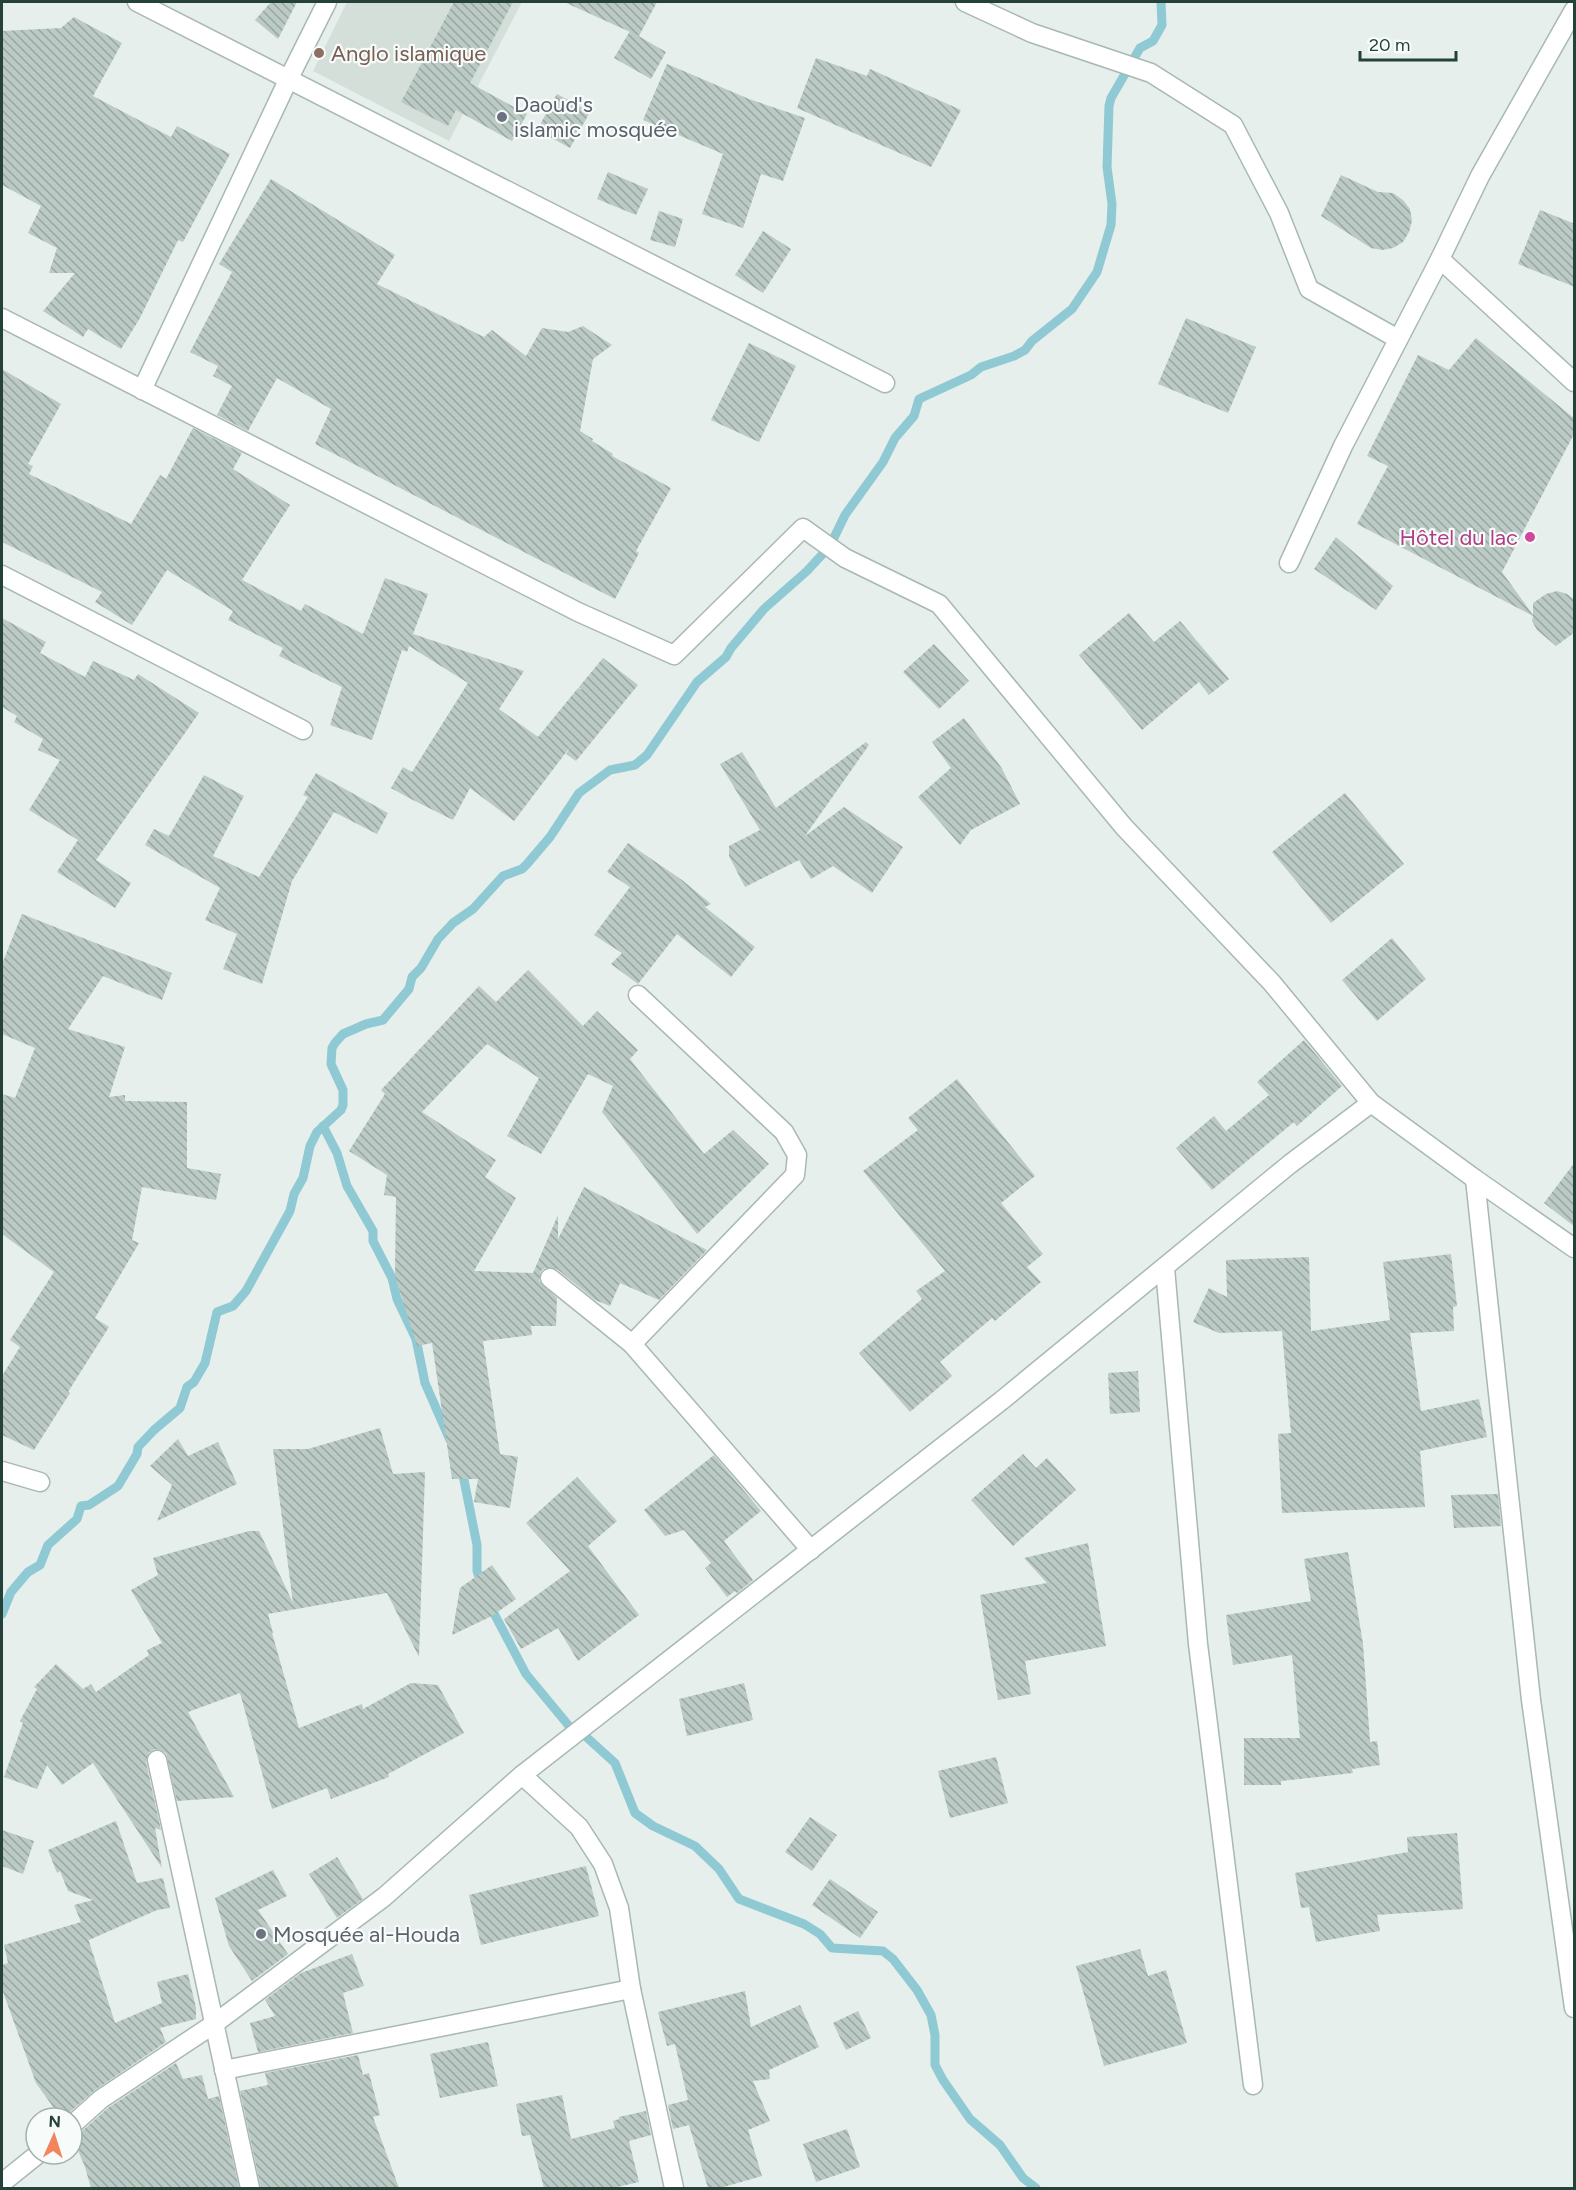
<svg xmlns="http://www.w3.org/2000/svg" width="1576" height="2190" font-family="Figtree,sans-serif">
<defs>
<pattern id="building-back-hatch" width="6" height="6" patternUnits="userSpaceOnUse" patternTransform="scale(1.5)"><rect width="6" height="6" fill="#bbcac4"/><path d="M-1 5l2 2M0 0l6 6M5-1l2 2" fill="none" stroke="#98a6a0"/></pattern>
</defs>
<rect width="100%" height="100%" fill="#e6efeb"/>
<!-- built -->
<polygon fill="#d4dfda" points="347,2 522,2 449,141 313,71"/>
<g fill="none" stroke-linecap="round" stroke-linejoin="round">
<!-- stream -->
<g stroke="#8ec9d4" stroke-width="9">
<polyline points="323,1126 337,1153 347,1186 373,1231 373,1241 392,1278 397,1299 416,1339 425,1383 450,1440"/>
<polyline points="462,1470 477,1545 477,1571 482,1585"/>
<polyline points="489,1604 526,1674 569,1726 583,1734 615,1763 635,1813 653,1826 695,1846 719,1869 739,1899 804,1924 820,1934 832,1948 883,1951 893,1959 917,1990 931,2015 935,2035 935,2065 943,2080 970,2119 1000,2145 1023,2178 1036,2188"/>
<polyline points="2,1614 11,1592 28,1572 40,1565 48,1545 77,1519 81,1506 89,1505 118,1486 137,1454 138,1447 154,1430 180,1408 187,1387 194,1382 205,1363 217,1312 233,1306 246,1291 290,1211 294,1194 303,1178 310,1146 317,1132 341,1110 343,1105 343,1090 331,1064 332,1048 335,1043 343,1034 366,1024 383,1020 409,989 412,977 421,968 438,939 453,923 473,909 503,876 522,869 527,864 550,837 579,793 610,770 635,765 647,755 697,682 726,657 731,648 764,609 807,571 830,546 845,515 883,462 895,438 914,416 919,399 971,375 981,367 1014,356 1025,350 1032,341 1072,309 1097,272 1111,225 1112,204 1107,167 1109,106 1111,98 1140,48 1153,41 1162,25 1161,2"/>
</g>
</g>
<!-- building -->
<g fill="url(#building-back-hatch)">
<polygon points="271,2 297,2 278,39 255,20"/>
<polygon points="454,2 513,2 470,83 527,114 512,141 456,110 448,126 401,102"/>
<polygon points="564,2 657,2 639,36"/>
<polygon points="74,17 122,43 93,96 171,137 177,126 230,154 183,242 178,240 140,318 121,349 88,329 83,337 43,311 75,273 49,273 57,248 28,233 41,206 2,185 2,31 61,28"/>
<polygon points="630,31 666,52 651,79 614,58"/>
<polygon points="816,58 867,76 870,69 961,110 931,167 797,108"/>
<polygon points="667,64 749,99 805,118 783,181 761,174 743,228 702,214 723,154 643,120"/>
<polygon points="557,94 590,112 570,148 537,130"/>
<polygon points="608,172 648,189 636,215 597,199"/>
<polygon points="1341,175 1378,192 1393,193 1403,200 1410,209 1412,221 1409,232 1403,242 1393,248 1382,250 1371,248 1321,216"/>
<polygon points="271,179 395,255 377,284 484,337 492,330 526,356 542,328 568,332 583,326 612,345 593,359 580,431 593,439 592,441 613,454 612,456 671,488 636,551 639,553 615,599 315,444 331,409 277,378 248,431 217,415 232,386 213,376 218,366 190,352 232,272 219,264"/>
<polygon points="1540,210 1575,224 1575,287 1518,264"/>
<polygon points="659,211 683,219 675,247 650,240"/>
<polygon points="763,231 791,249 763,293 735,275"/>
<polygon points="1186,318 1256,347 1228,413 1158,384"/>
<polygon points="1476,338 1575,419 1575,432 1502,572 1533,615 1533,603 1546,594 1557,591 1567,594 1575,600 1575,632 1556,646 1537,630 1532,621 1533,616 1357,524 1388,466 1367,456 1418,355 1449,370"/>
<polygon points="749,343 796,366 759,442 711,420"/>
<polygon points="2,369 61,404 28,464 33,466 29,474 131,524 160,475 166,479 193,428 242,453 233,469 290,505 242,580 301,611 305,604 363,634 385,578 428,594 413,634 524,671 499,709 538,737 578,688 583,690 579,687 603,658 638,685 576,761 566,754 570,747 514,821 470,788 453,820 409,798 391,788 403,767 412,772 468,683 409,646 407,652 402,650 372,740 330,725 342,687 279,656 283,648 228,620 233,611 167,570 132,625 95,602 102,592 2,542"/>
<polygon points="1336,537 1393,586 1376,610 1314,569"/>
<polygon points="1129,613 1154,642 1180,621 1229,679 1209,695 1199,682 1142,730 1079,655"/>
<polygon points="2,618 46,642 40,653 85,677 93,661 134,680 138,674 199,713 96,860 131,883 115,908 57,872 78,840 29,810 60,760 38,750 43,739 14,722 17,716 2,707"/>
<polygon points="934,644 969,681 939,709 903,672"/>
<polygon points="964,718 1001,767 1020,804 971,830 960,845 918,797 951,768 932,742"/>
<polygon points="866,742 869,745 805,836 844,807 903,847 872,893 833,866 811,879 799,860 745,887 729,856 729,846 760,830 720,764 742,752 776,808"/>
<polygon points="316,773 388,813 377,834 334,812 292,881 262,984 223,969 237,934 205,920 220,888 145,845 154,829 169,836 204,775 244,796 213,856 259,877 308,797 303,795"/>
<polygon points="1345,793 1404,864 1331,923 1272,852"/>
<polygon points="628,843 682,880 711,904 705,907 755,947 731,977 677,934 638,984 611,964 622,953 594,935 630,887 607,872"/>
<polygon points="22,914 172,973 162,1000 103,976 68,1029 125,1047 109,1097 125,1095 125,1101 187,1102 187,1168 221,1174 216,1200 142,1187 132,1240 139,1243 95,1318 109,1327 68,1392 70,1393 34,1450 2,1435 2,1376 20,1347 10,1340 54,1272 2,1234 2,1094 15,1098 35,1048 2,1034 2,964"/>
<polygon points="1392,938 1426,979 1377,1021 1342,980"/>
<polygon points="528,970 583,1026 597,1011 638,1050 630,1059 704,1154 733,1130 769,1164 697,1234 602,1112 613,1086 588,1074 541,1154 507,1136 539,1078 487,1044 422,1112 496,1160 485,1177 516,1198 474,1271 533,1273 558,1215 558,1239 584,1187 707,1250 659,1300 620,1283 610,1306 595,1300 557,1269 545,1268 541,1271 539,1281 557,1298 556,1326 531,1326 532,1335 483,1341 500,1454 518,1457 510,1508 474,1502 478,1479 452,1479 432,1343 417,1346 395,1276 396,1197 384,1195 387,1175 349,1151 385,1094 381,1090 479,986 496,1002"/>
<polygon points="1304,1040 1342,1086 1297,1126 1294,1122 1212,1190 1176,1148 1214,1116 1226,1131 1269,1095 1257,1082"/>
<polygon points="957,1079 1035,1176 1001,1203 1043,1254 1027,1267 1041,1282 995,1321 992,1318 940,1362 952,1376 910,1412 859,1353 922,1299 916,1291 945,1271 863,1171 918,1130 908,1118"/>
<polygon points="1575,1162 1575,1227 1544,1203"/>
<polygon points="1451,1254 1457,1306 1453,1307 1454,1331 1410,1333 1421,1411 1479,1399 1487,1437 1420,1451 1425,1507 1282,1513 1278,1434 1291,1433 1282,1331 1219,1333 1193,1322 1209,1288 1227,1297 1226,1260 1309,1257 1311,1331 1390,1320 1383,1262"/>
<polygon points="1138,1371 1140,1412 1110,1414 1108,1373"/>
<polygon points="380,1428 393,1474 425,1472 419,1657 387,1593 268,1614 273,1633 272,1633 299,1728 362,1704 363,1709 411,1683 438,1685 464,1733 388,1774 389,1777 331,1799 327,1788 272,1809 240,1693 188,1712 234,1797 177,1801 166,1753 155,1749 149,1752 146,1762 161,1830 155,1828 162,1868 93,1763 62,1785 47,1765 37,1789 4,1777 23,1723 20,1721 37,1689 34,1687 56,1664 83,1689 91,1684 96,1692 149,1655 147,1650 162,1643 131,1590 158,1575 153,1558 249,1531 259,1531 293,1603 273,1449 308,1449"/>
<polygon points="178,1439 188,1456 218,1442 237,1484 157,1521 172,1485 150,1466"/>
<polygon points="1023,1454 1036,1468 1047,1458 1076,1490 1013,1546 971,1500"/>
<polygon points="714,1455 761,1511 724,1541 753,1580 737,1593 735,1591 727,1597 705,1568 711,1563 684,1530 665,1536 644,1510"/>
<polygon points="577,1477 617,1521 588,1546 639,1615 578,1661 558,1628 521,1649 504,1619 570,1571 526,1523"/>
<polygon points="1498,1494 1501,1526 1454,1528 1451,1495"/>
<polygon points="1088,1543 1106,1646 1025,1661 1031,1694 998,1700 980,1595 1047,1583 1024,1558"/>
<polygon points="1348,1552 1363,1644 1370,1742 1377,1741 1380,1765 1352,1769 1353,1773 1281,1781 1281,1785 1244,1785 1244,1738 1300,1738 1292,1655 1233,1665 1226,1615 1311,1601 1304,1559"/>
<polygon points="492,1565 516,1599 492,1616 452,1635 460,1588"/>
<polygon points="744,1683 753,1720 687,1736 679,1699"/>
<polygon points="996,1757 1008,1803 950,1818 938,1771"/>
<polygon points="810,1817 837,1835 812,1871 785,1852"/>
<polygon points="116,1821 137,1883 163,1878 170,1908 157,1910 89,1940 87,1935 115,2023 162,2003 157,1982 188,1974 196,2008 196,2019 160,2028 166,2042 95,2090 63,2118 61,2118 36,2083 2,1989 2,1965 8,1963 4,1945 81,1922 74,1905 93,1900 68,1891 60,1871 57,1873 48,1850"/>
<polygon points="2,1830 34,1841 23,1874 2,1866"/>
<polygon points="1457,1833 1463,1909 1377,1915 1380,1931 1316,1942 1309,1907 1301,1908 1295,1873 1408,1852 1407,1837"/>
<polygon points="337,1857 363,1899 337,1918 309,1874"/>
<polygon points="586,1866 599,1916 481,1945 469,1895"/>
<polygon points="273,1870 287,1896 258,1910 288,1954 252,1981 229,1946 215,1898"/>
<polygon points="830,1879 878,1912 860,1938 812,1905"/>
<polygon points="1140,1949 1148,1976 1166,1970 1187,2043 1104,2066 1076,1966"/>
<polygon points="352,1954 364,1986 343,1993 353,2033 258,2052 250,2023 275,2016 265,2000 301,1973"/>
<polygon points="745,1991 751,2027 800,2005 819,2047 769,2070 770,2079 753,2081 770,2121 748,2130 762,2176 720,2188 708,2188 689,2125 673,2129 668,2105 688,2100 675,2044 667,2046 658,2012"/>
<polygon points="858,2011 871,2038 846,2050 833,2023"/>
<polygon points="488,2042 498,2086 440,2098 430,2054"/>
<polygon points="358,2055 363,2075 369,2073 380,2115 373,2117 399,2188 261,2188 240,2091 268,2085 265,2073"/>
<polygon points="176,2063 183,2079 202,2075 208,2099 219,2096 239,2188 91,2188 85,2167 72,2136 80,2133 108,2108"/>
<polygon points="562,2095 571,2139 615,2128 613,2121 619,2119 619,2117 646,2111 651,2135 629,2141 639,2182 613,2188 544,2188 530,2135 522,2136 516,2104"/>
<polygon points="847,2129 860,2167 816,2182 803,2144"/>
</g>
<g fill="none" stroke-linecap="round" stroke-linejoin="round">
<!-- street casing -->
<g stroke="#a8b8b2" stroke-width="21">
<g id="street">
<polyline points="137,2 885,383"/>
<polyline points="965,2 1032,33 1151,73 1233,125 1279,213 1309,289 1398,339"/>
<polyline points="1440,259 1574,382"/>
<polyline points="2,318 578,612 674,655 803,528 845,558 939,604 1124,827 1272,983 1371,1103 1475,1179 1574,1248"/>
<polyline points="142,390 289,78 327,2"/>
<polyline points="1289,563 1343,446 1440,259 1480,176 1574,10"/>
<polyline points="2,575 303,730"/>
<polyline points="1475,1179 1531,1700 1574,2008"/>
<polyline points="1165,1268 1198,1644 1253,2085"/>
<polyline points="550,1278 632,1344 811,1550"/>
<polyline points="632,1344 795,1175 797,1155 784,1132 638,995"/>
<polyline points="2,1471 40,1482"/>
<polyline points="157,1760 250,2188"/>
<polyline points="522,1775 579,1827 603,1864 619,1908 631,1989 674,2188"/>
<polyline points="224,2070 631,1989"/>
<polyline points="72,2125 101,2099 214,2024 384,1897 522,1775 1001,1401 1290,1164 1371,1103"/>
<polyline points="2,2183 38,2154"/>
</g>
</g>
<!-- street -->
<use href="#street" stroke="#fff" stroke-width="18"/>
</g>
<!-- markers -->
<circle fill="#8d6e63" stroke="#f7fbf9" stroke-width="2" cx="319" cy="53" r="6"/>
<g fill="#6b7280" stroke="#f7fbf9" stroke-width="2">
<circle cx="502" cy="117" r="6"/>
<circle cx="261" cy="1934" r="6"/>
</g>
<circle fill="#d1479c" stroke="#f7fbf9" stroke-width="2" cx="1530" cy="537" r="6"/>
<g text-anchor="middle" stroke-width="4.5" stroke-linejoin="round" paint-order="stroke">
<!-- education labels -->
<g font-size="22" fill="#785e54" stroke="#f7fbf9" text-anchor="start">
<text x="331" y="61">Anglo islamique</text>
</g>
<!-- worship labels -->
<g font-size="22" fill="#5b616d" stroke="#f7fbf9" text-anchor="start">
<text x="514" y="112">Daoud's<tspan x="514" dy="25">islamic mosquée</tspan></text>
<text x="273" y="1942">Mosquée al-Houda</text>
</g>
<!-- hotel labels -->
<g font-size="22" fill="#b23c85" stroke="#f7fbf9" text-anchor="end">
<text x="1518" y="545">Hôtel du lac</text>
</g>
</g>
<!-- border -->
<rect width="1576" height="2190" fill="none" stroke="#24423a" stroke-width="6"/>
<!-- north arrow -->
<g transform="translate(54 2136) rotate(3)"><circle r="28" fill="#f7fbf9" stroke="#a3b1ad" stroke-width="1.5"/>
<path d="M0-4.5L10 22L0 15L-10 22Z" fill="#f4845f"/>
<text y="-9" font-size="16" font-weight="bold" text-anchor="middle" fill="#24423a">N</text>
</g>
<!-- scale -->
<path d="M1360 51v9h96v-9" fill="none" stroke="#24423a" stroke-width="3"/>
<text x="1369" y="51" font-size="18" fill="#24423a" stroke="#f7fbf9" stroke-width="4.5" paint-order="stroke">20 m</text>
</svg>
